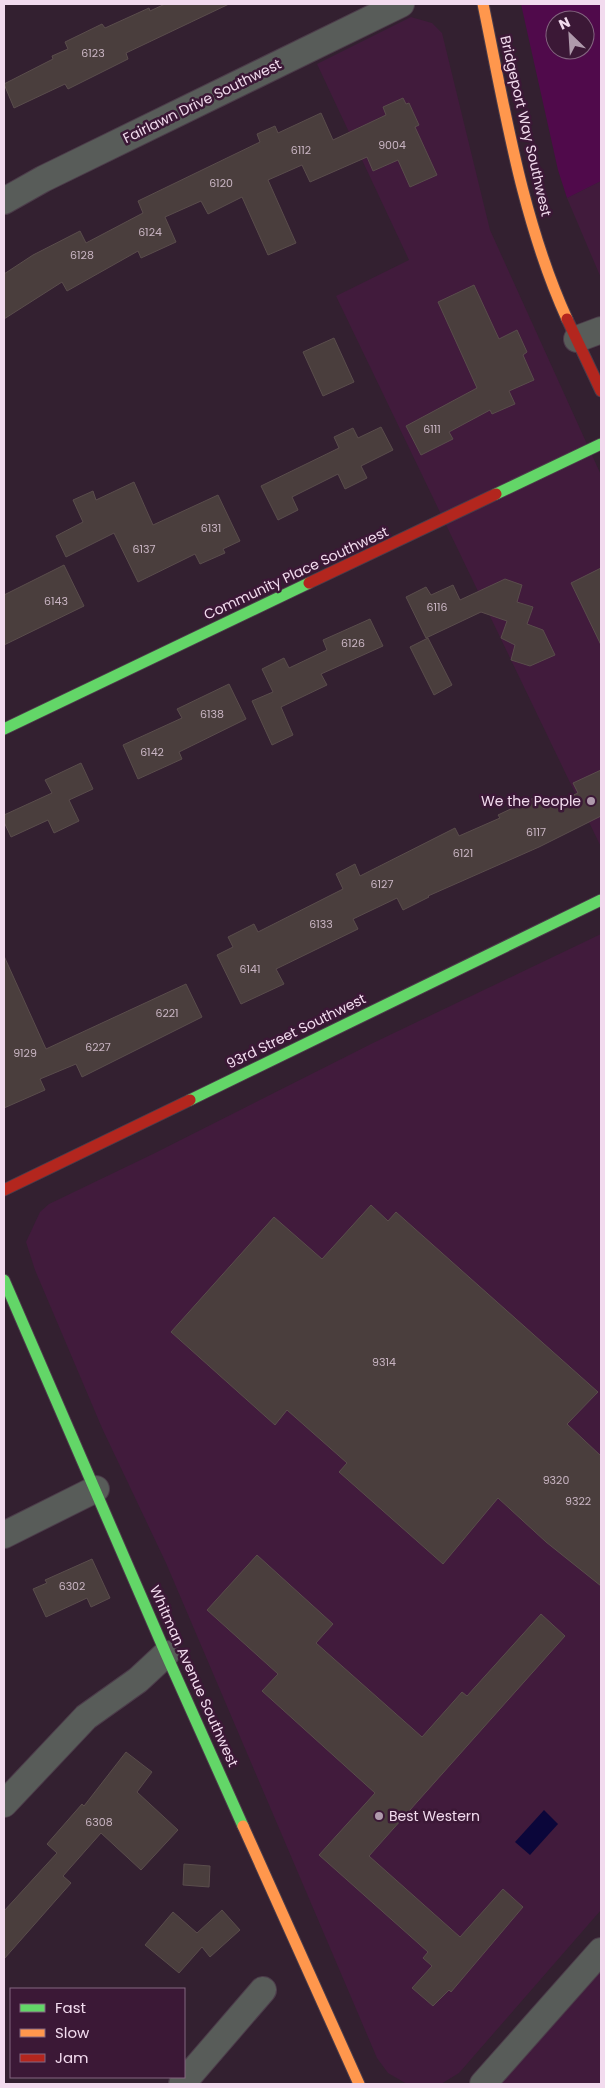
<svg xmlns="http://www.w3.org/2000/svg" width="605" height="2088" font-family="Poppins,sans-serif">
<rect width="100%" height="100%" fill="#332030"/>
<!-- built -->
<g fill="#411b3c">
<polygon points="411,17 432,23 442,33 490,230 601,475 601,847 336,296 409,260 317,64"/>
<polygon points="601,181 601,278 567,198"/>
<polygon points="601,934 601,1910 459,2073 441,2084 407,2084 388,2073 377,2058 166,1563 102,1428 35,1270 26,1242 40,1212 49,1204 155,1153 373,1043"/>
<polygon points="601,1970 601,2084 499,2084"/>
</g>
<!-- green -->
<path fill="#500a4b" fill-rule="evenodd" d="M 521,4 L 601,4 L 601,181 L 567,198 L 558,170 ZM 555,20 L 585,20 L 585,50 L 555,50 Z"/>
<!-- water -->
<polygon fill="#0b063a" points="544,1810 558,1824 530,1855 515,1842"/>
<!-- building -->
<g fill="#4a3e3d" stroke="#5a4d4c">
<polygon points="165,4 229,4 126,53 128,59 68,89 65,84 14,108 4,84 53,59 52,56 68,49 65,42 102,24 105,28 149,8 150,11"/>
<polygon points="403,98 406,104 409,103 419,125 415,127 437,175 410,187 398,160 373,171 367,157 310,182 302,165 268,180 296,243 268,255 242,197 208,214 201,201 165,217 176,242 141,258 138,251 67,291 62,282 4,319 4,274 33,255 80,231 86,243 143,213 138,201 260,142 257,134 275,126 278,133 321,113 333,140 386,115 383,107"/>
<polygon points="474,285 499,339 517,330 527,352 523,355 534,380 509,391 515,404 492,414 490,410 449,432 453,439 421,455 406,426 477,388 438,302"/>
<polygon points="334,338 354,382 323,396 303,352"/>
<polygon points="381,427 393,450 361,466 367,478 345,489 338,474 292,497 298,510 278,520 261,486 339,448 334,437 353,428 358,438"/>
<polygon points="134,482 153,525 218,495 240,541 223,549 225,553 200,564 195,554 138,582 114,533 66,557 56,536 83,522 73,500 93,491 96,500"/>
<polygon points="64,565 84,606 4,645 4,595"/>
<polygon points="601,568 601,645 571,583"/>
<polygon points="505,579 522,585 517,602 533,607 527,624 543,630 555,655 530,666 511,660 515,645 501,638 507,621 481,612 426,638 406,597 426,587 431,595 453,585 460,600"/>
<polygon points="370,619 383,646 321,674 327,685 281,707 293,735 272,745 252,701 273,692 262,669 284,658 289,668 327,650 323,640"/>
<polygon points="428,638 452,685 434,695 410,647"/>
<polygon points="229,684 246,719 179,752 182,759 138,779 123,745 182,718 177,709"/>
<polygon points="81,763 93,789 69,800 79,821 54,833 48,820 11,837 4,822 4,815 52,793 45,780"/>
<polygon points="601,770 601,816 539,847 428,896 429,897 403,910 397,898 353,919 358,929 276,969 284,984 241,1004 217,955 233,947 228,937 254,924 258,932 343,889 336,874 355,864 360,876 455,828 459,836 500,818 498,815 538,796 544,809 578,793 573,783"/>
<polygon points="4,956 46,1049 186,984 202,1017 82,1077 76,1064 40,1079 45,1090 4,1108"/>
<polygon points="371,1205 388,1221 396,1212 598,1392 567,1424 601,1456 601,1586 546,1542 498,1498 443,1564 339,1472 347,1463 287,1410 275,1425 171,1332 274,1217 322,1259"/>
<polygon points="257,1555 333,1624 316,1643 422,1737 462,1692 467,1696 541,1614 565,1636 369,1856 460,1937 503,1889 523,1907 451,1992 449,1990 433,2006 412,1988 432,1966 423,1958 428,1952 319,1855 375,1793 262,1691 278,1674 207,1610"/>
<polygon points="92,1559 110,1598 91,1607 87,1598 46,1617 33,1589 47,1583 45,1580"/>
<polygon points="126,1752 152,1772 137,1792 178,1830 141,1870 101,1833 63,1876 71,1883 4,1959 4,1911 57,1853 47,1844 82,1804 84,1806"/>
<polygon points="184,1864 210,1866 209,1887 183,1885"/>
<polygon points="222,1910 240,1930 210,1957 202,1947 179,1973 145,1945 173,1912 197,1933"/>
</g>
<g fill="none" stroke-linecap="round" stroke-linejoin="round">
<!-- street casing -->
<g stroke="#4c3c4a" stroke-width="28">
<g id="street">
<polyline points="4,201 43,179 401,4"/>
<polyline points="577,339 601,330"/>
<polyline points="4,1535 96,1489"/>
<polyline points="4,1804 86,1717 138,1680 166,1654"/>
<polyline points="182,2084 263,1990"/>
<polyline points="483,2084 601,1951"/>
</g>
</g>
<!-- fast casing -->
<g stroke="#4c3c4a" stroke-width="13">
<g id="fast">
<polyline points="496,494 601,444"/>
<polyline points="4,729 309,583"/>
<polyline points="190,1100 601,900"/>
<polyline points="4,1280 166,1654 243,1826"/>
</g>
</g>
<!-- slow casing -->
<g stroke="#4c3c4a" stroke-width="13">
<g id="slow">
<path d="M 483,4 C 505,110 522,220 567,319"/>
<polyline points="243,1826 359,2084"/>
</g>
</g>
<!-- jam casing -->
<g stroke="#4c3c4a" stroke-width="13">
<g id="jam">
<polyline points="567,319 601,391"/>
<polyline points="309,583 496,494"/>
<polyline points="4,1190 190,1100"/>
</g>
</g>
<!-- street -->
<use href="#street" stroke="#585c59" stroke-width="26"/>
<!-- fast -->
<use href="#fast" stroke="#63d668" stroke-width="11"/>
<!-- slow -->
<use href="#slow" stroke="#ff974d" stroke-width="11"/>
<!-- jam -->
<use href="#jam" stroke="#b3261e" stroke-width="11"/>
</g>
<!-- markers -->
<g fill="#af9aac" stroke="#3b1836" stroke-width="2">
<circle cx="591" cy="801" r="5"/>
<circle cx="379" cy="1816" r="5"/>
</g>
<g text-anchor="middle" stroke-width="5" stroke-linejoin="round" paint-order="stroke">
<!-- number labels -->
<g font-size="11" fill="#c8b4c2">
<text x="93" y="57">6123</text>
<text x="392" y="149">9004</text>
<text x="301" y="154">6112</text>
<text x="221" y="187">6120</text>
<text x="150" y="236">6124</text>
<text x="82" y="259">6128</text>
<text x="432" y="433">6111</text>
<text x="211" y="532">6131</text>
<text x="144" y="553">6137</text>
<text x="56" y="605">6143</text>
<text x="437" y="611">6116</text>
<text x="353" y="647">6126</text>
<text x="212" y="718">6138</text>
<text x="152" y="756">6142</text>
<text x="536" y="836">6117</text>
<text x="463" y="857">6121</text>
<text x="382" y="888">6127</text>
<text x="321" y="928">6133</text>
<text x="250" y="973">6141</text>
<text x="167" y="1017">6221</text>
<text x="98" y="1051">6227</text>
<text x="25" y="1057">9129</text>
<text x="384" y="1366">9314</text>
<text x="556" y="1484">9320</text>
<text x="578" y="1505">9322</text>
<text x="72" y="1590">6302</text>
<text x="99" y="1826">6308</text>
</g>
<!-- street labels -->
<g font-size="14" fill="#f2dbee" stroke="#3b1836">
<text transform="translate(202 101) rotate(-26)" y="5">Fairlawn Drive Southwest</text>
<text transform="translate(526 126) rotate(77)" y="5">Bridgeport Way Southwest</text>
<text transform="translate(296 573) rotate(-25)" y="5">Community Place Southwest</text>
<text transform="translate(296 1031) rotate(-26)" y="5">93rd Street Southwest</text>
<text transform="translate(194 1676) rotate(66)" y="5">Whitman Avenue Southwest</text>
</g>
<!-- poi labels -->
<g font-size="14" fill="#f2dbee" stroke="#3b1836" text-anchor="end">
<text x="581" y="806">We the People</text>
<text x="389" y="1821" text-anchor="start">Best Western</text>
</g>
</g>
<!-- border -->
<rect width="605" height="2088" fill="none" stroke="#f2dbee" stroke-width="10"/>
<!-- legend -->
<rect x="10" y="1988" width="175" height="90" fill="#3b1836" stroke="#846680"/>
<rect x="20" y="2004" width="25" height="8" fill="#63d668" stroke="#846680"/>
<text x="55" y="2013" font-size="15" fill="#f2dbee">Fast</text>
<rect x="20" y="2029" width="25" height="8" fill="#ff974d" stroke="#846680"/>
<text x="55" y="2038" font-size="15" fill="#f2dbee">Slow</text>
<rect x="20" y="2054" width="25" height="8" fill="#b3261e" stroke="#846680"/>
<text x="55" y="2063" font-size="15" fill="#f2dbee">Jam</text>
<!-- north arrow -->
<g transform="translate(570 35) rotate(335)"><circle r="24" fill="#3b1836" stroke="#846680"/>
<path d="M0-4L9 19L0 12L-9 19Z" fill="#af9aac"/>
<text y="-8" font-size="14" font-weight="bold" text-anchor="middle" fill="#f2dbee">N</text>
</g>
</svg>
